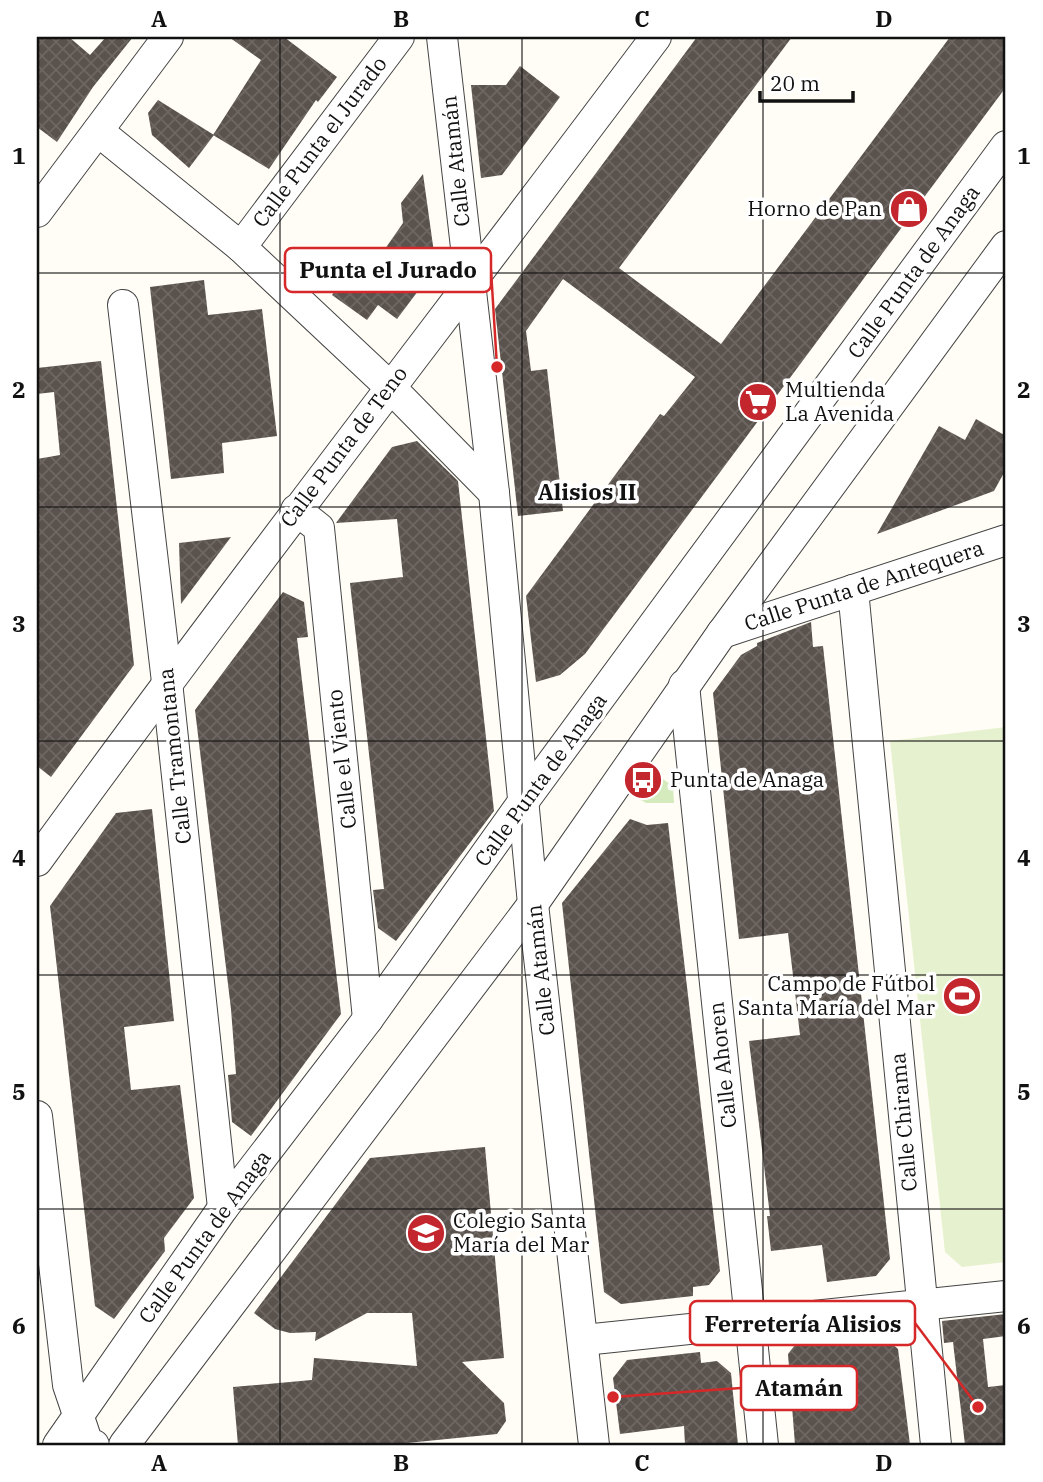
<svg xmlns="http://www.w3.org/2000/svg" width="1043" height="1482" font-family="'IBM Plex Serif',serif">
<defs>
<pattern id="building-cross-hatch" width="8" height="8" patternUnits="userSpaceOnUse" patternTransform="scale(1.75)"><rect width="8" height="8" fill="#5a524d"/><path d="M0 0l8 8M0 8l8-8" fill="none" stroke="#6d6662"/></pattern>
</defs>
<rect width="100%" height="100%" fill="#fffdf5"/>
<!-- garden -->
<polygon fill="#d5ebbd" points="654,773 673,786 674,803 646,803 636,797"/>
<!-- pitch -->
<polygon fill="#e6f2cf" points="1006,727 1006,1262 962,1267 945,1252 890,741"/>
<!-- building -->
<g fill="url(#building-cross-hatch)">
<polygon points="37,37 69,37 90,55 106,37 133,37 93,87 57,142 37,127"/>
<polygon points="229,37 284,37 337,77 318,102 316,100 269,169 213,135 261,60"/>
<polygon points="697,37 792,37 619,268 721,344 950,37 1006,37 1006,87 585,654 560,675 536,682 526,596 660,414 664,416 695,377 563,279 526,331 531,371 547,369 563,511 518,516 495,309"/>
<polygon points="520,66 560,97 502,175 481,178 471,85 506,85"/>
<polygon points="158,100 214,135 189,168 152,135 148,113"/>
<polygon points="423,174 436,267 397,319 378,305 367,320 332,295 356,263 369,272 403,223 401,203"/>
<polygon points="204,280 208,315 262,309 277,436 222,443 224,473 171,479 150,287"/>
<polygon points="101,361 134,665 51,777 37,766 37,459 60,455 54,392 37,394 37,368"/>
<polygon points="976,419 1006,436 1006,469 994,491 877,534 939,426 965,440"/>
<polygon points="417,441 458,481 494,811 396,941 378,928 373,890 384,889 350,583 403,577 397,519 336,523 392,447"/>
<polygon points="231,537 181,604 179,543"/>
<polygon points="283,592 304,602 308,637 297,638 341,1014 251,1136 232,1122 228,1075 236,1074 231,1009 195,710"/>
<polygon points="811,622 813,647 823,646 890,1259 876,1276 827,1282 822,1245 771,1251 767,1216 770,1216 749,1041 800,1035 788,933 739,939 713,693 741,655 757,646 757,643"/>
<polygon points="152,809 174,1021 124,1027 131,1090 180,1085 194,1198 164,1238 165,1251 114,1319 95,1306 50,906 116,813"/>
<polygon points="630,819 647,825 668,823 720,1271 709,1285 693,1287 693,1296 621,1304 604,1292 562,903"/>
<polygon points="485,1147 504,1358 462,1362 504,1403 506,1421 497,1434 387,1445 238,1445 233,1387 312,1380 314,1358 417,1366 412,1313 367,1313 315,1341 316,1332 290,1333 275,1329 254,1313 370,1158"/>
<polygon points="1006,1314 1006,1336 983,1339 988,1387 1006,1385 1006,1445 965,1445 953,1342 944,1343 942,1321"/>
<polygon points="882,1335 898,1349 910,1445 795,1445 788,1354 795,1345"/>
<polygon points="700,1352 701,1363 717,1361 731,1373 738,1445 685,1445 684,1426 620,1434 613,1378 627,1360"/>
</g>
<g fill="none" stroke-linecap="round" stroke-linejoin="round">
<!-- minor casing -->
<g stroke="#444" stroke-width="32">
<g id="minor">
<polyline points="442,37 494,493 533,904 594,1445"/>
<polyline points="98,131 241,247 389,386 494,493"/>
<polyline points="37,212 168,37"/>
<polyline points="241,247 399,37"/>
<polyline points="123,305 167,682 223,1208"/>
<polyline points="296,510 319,528 368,1019"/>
<polyline points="853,590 936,1445"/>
<polyline points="722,633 1006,540"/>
<polyline points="684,685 763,1445"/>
<path d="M 37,861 C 239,583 450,312 656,37"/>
<polyline points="37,1116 68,1385 88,1444 94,1445"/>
<polyline points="584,1340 1006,1296"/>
<polyline points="58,1445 223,1208 368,1019 526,798 1006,146"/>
<polyline points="124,1445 533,904 722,633 1006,246"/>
</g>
</g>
<!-- minor -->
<use href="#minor" stroke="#fff" stroke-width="30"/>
</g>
<!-- grid -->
<path fill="none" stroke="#111" stroke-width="2" stroke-opacity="0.55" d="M 280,37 L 280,1445M 522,37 L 522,1445M 763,37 L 763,1445M 37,273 L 1006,273M 37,507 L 1006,507M 37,741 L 1006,741M 37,975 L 1006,975M 37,1209 L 1006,1209"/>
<!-- icons -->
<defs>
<g id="shop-disc" transform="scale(2.0125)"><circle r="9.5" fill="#c4262e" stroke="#fff"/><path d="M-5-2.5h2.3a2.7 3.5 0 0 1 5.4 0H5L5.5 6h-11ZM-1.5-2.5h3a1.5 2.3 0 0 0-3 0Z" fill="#fff"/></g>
<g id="supermarket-disc" transform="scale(2.0125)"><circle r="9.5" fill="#c4262e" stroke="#fff"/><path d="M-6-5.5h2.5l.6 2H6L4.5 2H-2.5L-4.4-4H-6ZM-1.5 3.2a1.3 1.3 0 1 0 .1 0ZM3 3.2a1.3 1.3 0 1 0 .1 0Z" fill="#fff"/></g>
<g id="bus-disc" transform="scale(2.0125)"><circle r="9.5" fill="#c4262e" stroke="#fff"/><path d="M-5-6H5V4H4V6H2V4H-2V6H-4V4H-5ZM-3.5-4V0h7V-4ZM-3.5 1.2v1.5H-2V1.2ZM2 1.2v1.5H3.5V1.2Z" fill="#fff"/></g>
<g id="stadium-disc" transform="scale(2.0125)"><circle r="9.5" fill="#c4262e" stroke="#fff"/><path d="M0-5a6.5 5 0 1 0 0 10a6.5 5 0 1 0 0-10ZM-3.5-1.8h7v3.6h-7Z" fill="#fff"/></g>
<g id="school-disc" transform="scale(2.0125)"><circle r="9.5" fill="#c4262e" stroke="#fff"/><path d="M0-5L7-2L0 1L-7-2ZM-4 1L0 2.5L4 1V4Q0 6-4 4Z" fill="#fff"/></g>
</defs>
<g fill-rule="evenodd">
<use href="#shop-disc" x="909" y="209"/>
<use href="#supermarket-disc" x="758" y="402"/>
<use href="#bus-disc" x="643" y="780"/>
<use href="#stadium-disc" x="962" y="996"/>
<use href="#school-disc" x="426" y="1233"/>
</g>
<g text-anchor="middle" stroke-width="7" stroke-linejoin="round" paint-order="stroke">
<!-- street labels -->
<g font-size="21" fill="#111" stroke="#fff">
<text transform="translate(320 142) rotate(-53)" y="7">Calle Punta el Jurado</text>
<text transform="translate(456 161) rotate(-96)" y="7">Calle Atamán</text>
<text transform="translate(914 272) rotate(-54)" y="7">Calle Punta de Anaga</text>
<text transform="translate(344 447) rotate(-53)" y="7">Calle Punta de Teno</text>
<text transform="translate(864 586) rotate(-18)" y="7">Calle Punta de Antequera</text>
<text transform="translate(175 756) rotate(-96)" y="7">Calle Tramontana</text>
<text transform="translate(342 759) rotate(-96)" y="7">Calle el Viento</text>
<text transform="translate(541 780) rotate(-54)" y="7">Calle Punta de Anaga</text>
<text transform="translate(541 970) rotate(-96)" y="7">Calle Atamán</text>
<text transform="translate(723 1065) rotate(-96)" y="7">Calle Ahoren</text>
<text transform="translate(904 1122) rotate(-95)" y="7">Calle Chirama</text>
<text transform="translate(205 1237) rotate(-54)" y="7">Calle Punta de Anaga</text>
</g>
<!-- poi labels -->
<g font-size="21" fill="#111" stroke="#fff" text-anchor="start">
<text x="882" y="216" text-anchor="end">Horno de Pan</text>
<text x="785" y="397">Multienda<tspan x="785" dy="24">La Avenida</tspan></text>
<text x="670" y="787">Punta de Anaga</text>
<text x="935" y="991" text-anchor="end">Campo de Fútbol<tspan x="935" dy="24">Santa María del Mar</tspan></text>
<text x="453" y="1228">Colegio Santa<tspan x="453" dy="24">María del Mar</tspan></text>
</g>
<!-- neighbourhood labels -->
<g font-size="23" font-weight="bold" fill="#111" stroke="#fff">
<text x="587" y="500">Alisios II</text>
</g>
</g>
<!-- callouts -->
<path fill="none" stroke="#d62828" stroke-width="2.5" d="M497 367L491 270M978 1407L915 1323M613 1397L741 1388"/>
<g fill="#d62828" stroke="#fff" stroke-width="2.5">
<circle cx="497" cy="367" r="7"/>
<circle cx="978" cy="1407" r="7"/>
<circle cx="613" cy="1397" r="7"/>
</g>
<g fill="#fff" stroke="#d62828" stroke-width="2.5">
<rect x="285" y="248" width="206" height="44" rx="7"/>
<rect x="690" y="1301" width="225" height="44" rx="7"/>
<rect x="741" y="1366" width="116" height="44" rx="7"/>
</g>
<g font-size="23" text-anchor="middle" font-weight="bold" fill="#111">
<text x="388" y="278">Punta el Jurado</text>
<text x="803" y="1332">Ferretería Alisios</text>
<text x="799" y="1396">Atamán</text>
</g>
<!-- border -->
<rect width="1043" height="1482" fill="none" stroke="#ffffff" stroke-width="77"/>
<!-- scale -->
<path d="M760 91v10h93v-10" fill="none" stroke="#111111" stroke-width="3.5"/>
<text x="770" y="91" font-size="21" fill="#111111" stroke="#ffffff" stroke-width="5" paint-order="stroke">20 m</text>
<rect x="38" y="38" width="966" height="1406" fill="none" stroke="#111" stroke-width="2.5"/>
<g font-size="23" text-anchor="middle" font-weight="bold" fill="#111">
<text x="159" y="27">A</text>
<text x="401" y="27">B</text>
<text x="642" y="27">C</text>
<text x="884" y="27">D</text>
<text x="19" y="164">1</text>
<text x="1024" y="164">1</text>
<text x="19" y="398">2</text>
<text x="1024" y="398">2</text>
<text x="19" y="632">3</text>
<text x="1024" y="632">3</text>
<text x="19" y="866">4</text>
<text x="1024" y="866">4</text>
<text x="19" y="1100">5</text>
<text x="1024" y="1100">5</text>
<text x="19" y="1334">6</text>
<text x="1024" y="1334">6</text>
<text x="159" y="1471">A</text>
<text x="401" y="1471">B</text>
<text x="642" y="1471">C</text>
<text x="884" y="1471">D</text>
</g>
</svg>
